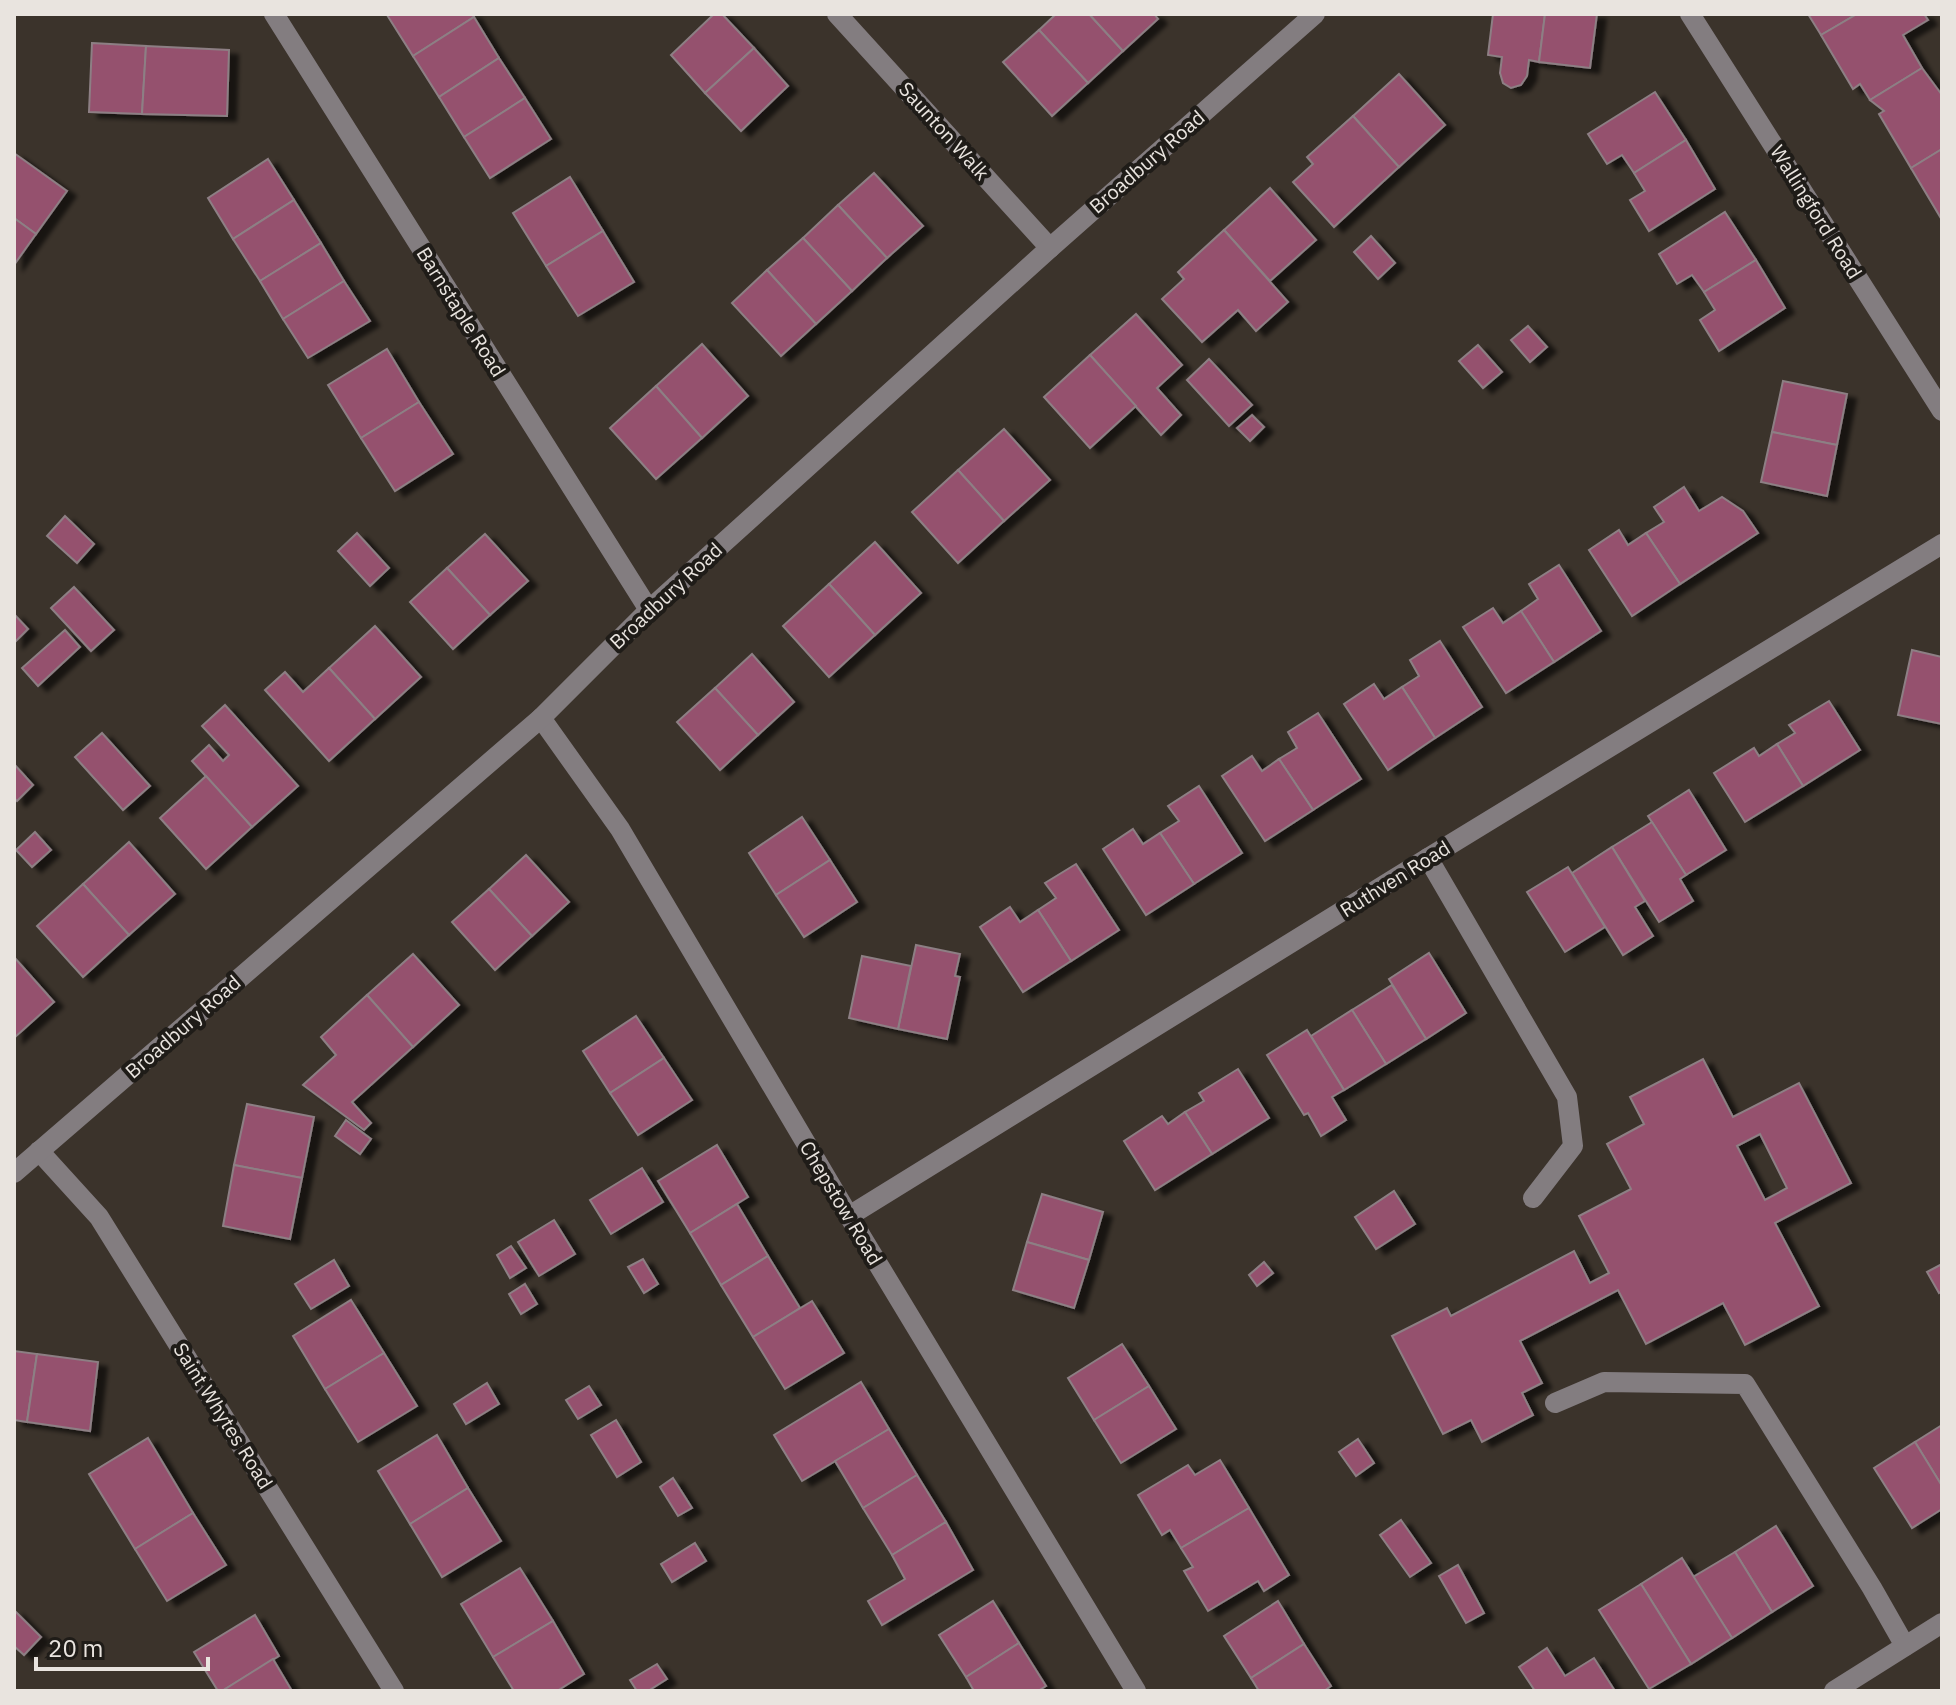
<svg xmlns="http://www.w3.org/2000/svg" width="1956" height="1705" font-family="'IBM Plex Sans',sans-serif">
<defs>
<filter id="shadow"><feDropShadow dx="9" dy="5" stdDeviation="2" flood-color="#0009"/></filter>
</defs>
<rect width="100%" height="100%" fill="#3b332b"/>
<!-- building -->
<g fill="#95516e" stroke="#8d7f84" stroke-width="2" fill-rule="evenodd" filter="url(#shadow)">
<polygon points="388,14 472,14 474,17 413,56 387,15"/>
<polygon points="714,14 722,14 754,48 705,93 671,55"/>
<polygon points="1056,14 1089,14 1123,51 1088,83 1039,30"/>
<polygon points="1089,14 1154,14 1158,19 1123,51"/>
<polygon points="1493,14 1545,14 1539,62 1529,60 1527,76 1521,85 1511,88 1503,83 1500,73 1502,57 1488,55"/>
<polygon points="1545,14 1597,14 1590,68 1539,62"/>
<polygon points="1808,14 1857,14 1821,35"/>
<polygon points="1857,14 1924,14 1928,20 1903,35 1922,68 1870,100 1860,84 1853,89 1821,35"/>
<polygon points="474,17 499,58 439,97 413,56"/>
<polygon points="1039,30 1088,83 1052,116 1003,62"/>
<polygon points="92,43 146,46 142,114 89,112"/>
<polygon points="146,46 229,50 227,116 142,114"/>
<polygon points="754,48 788,86 741,131 705,93"/>
<polygon points="499,58 525,98 464,137 439,97"/>
<polygon points="1922,68 1942,95 1942,149 1911,168 1879,114 1884,111 1870,100"/>
<polygon points="1399,74 1445,125 1399,167 1353,116"/>
<polygon points="1655,92 1686,140 1634,173 1622,155 1607,164 1588,134"/>
<polygon points="525,98 551,139 490,178 464,137"/>
<polygon points="1353,116 1399,167 1334,227 1293,182 1313,164 1307,157"/>
<polygon points="1686,140 1715,189 1649,231 1630,200 1645,191 1634,173"/>
<polygon points="1942,149 1942,220 1911,168"/>
<polygon points="14,153 67,191 36,234 14,218"/>
<polygon points="268,159 294,200 233,239 208,198"/>
<polygon points="874,173 923,226 887,258 838,205"/>
<polygon points="570,177 603,231 546,266 513,213"/>
<polygon points="1270,188 1316,240 1270,281 1224,230"/>
<polygon points="294,200 321,243 260,281 233,239"/>
<polygon points="838,205 887,258 852,291 803,238"/>
<polygon points="1725,212 1756,260 1704,292 1692,275 1677,284 1659,254"/>
<polygon points="14,218 36,234 14,265"/>
<polygon points="1224,230 1288,302 1256,331 1238,310 1202,342 1162,299 1184,279 1178,272"/>
<polygon points="603,231 634,282 578,316 546,266"/>
<polygon points="1371,236 1395,263 1378,279 1354,252"/>
<polygon points="803,238 852,291 816,324 767,270"/>
<polygon points="321,243 344,281 283,319 260,281"/>
<polygon points="1756,260 1785,308 1719,351 1700,320 1715,310 1704,292"/>
<polygon points="767,270 816,324 781,356 732,303"/>
<polygon points="344,281 370,321 308,358 283,319"/>
<polygon points="1136,314 1182,365 1157,388 1181,415 1161,435 1090,355"/>
<polygon points="1528,326 1547,347 1530,362 1511,340"/>
<polygon points="702,344 748,396 702,438 656,386"/>
<polygon points="1478,345 1502,372 1483,388 1459,361"/>
<polygon points="387,349 419,402 361,438 328,385"/>
<polygon points="1090,355 1136,406 1090,448 1044,397"/>
<polygon points="1209,359 1252,405 1229,426 1187,380"/>
<polygon points="1783,381 1847,394 1837,445 1772,432"/>
<polygon points="656,386 702,438 656,479 610,428"/>
<polygon points="419,402 453,454 395,491 361,438"/>
<polygon points="1252,415 1264,427 1250,441 1237,428"/>
<polygon points="1004,429 1050,480 1004,521 958,470"/>
<polygon points="1772,432 1837,445 1827,496 1761,482"/>
<polygon points="958,470 1004,521 958,563 912,512"/>
<polygon points="1684,487 1699,511 1722,497 1743,511 1758,533 1680,584 1646,533 1664,522 1654,507"/>
<polygon points="65,516 94,544 77,563 47,536"/>
<polygon points="1619,530 1628,545 1646,533 1680,584 1632,616 1589,550"/>
<polygon points="357,533 389,568 370,586 338,551"/>
<polygon points="485,534 528,581 490,615 447,568"/>
<polygon points="875,542 921,593 875,635 829,584"/>
<polygon points="1559,565 1601,631 1554,662 1521,611 1538,599 1529,584"/>
<polygon points="447,568 490,615 453,649 410,602"/>
<polygon points="829,584 875,635 829,677 783,626"/>
<polygon points="74,587 114,630 91,651 51,608"/>
<polygon points="1493,608 1503,623 1521,611 1554,662 1506,693 1463,627"/>
<polygon points="14,614 28,629 14,643"/>
<polygon points="375,626 421,677 375,719 329,668"/>
<polygon points="65,630 80,647 38,686 22,668"/>
<polygon points="1440,641 1482,707 1435,738 1402,687 1419,676 1410,660"/>
<polygon points="1912,650 1942,657 1942,724 1898,715"/>
<polygon points="752,654 794,702 758,735 715,688"/>
<polygon points="329,668 375,719 329,761 265,690 285,672 303,692"/>
<polygon points="1374,684 1384,699 1402,687 1435,738 1388,770 1344,704"/>
<polygon points="715,688 758,735 720,770 677,722"/>
<polygon points="1829,701 1860,750 1803,786 1777,744 1795,733 1789,725"/>
<polygon points="225,705 298,786 252,827 192,761 209,745 223,761 229,755 202,726"/>
<polygon points="1318,713 1361,779 1313,810 1279,759 1297,748 1288,732"/>
<polygon points="102,733 150,786 123,810 75,757"/>
<polygon points="1777,744 1803,786 1745,822 1714,773 1754,748 1759,756"/>
<polygon points="1252,756 1262,771 1279,759 1313,810 1265,841 1222,776"/>
<polygon points="14,764 33,785 17,801 14,798"/>
<polygon points="206,776 252,827 206,869 160,818"/>
<polygon points="1199,786 1242,853 1194,884 1160,833 1179,821 1168,806"/>
<polygon points="1689,790 1726,850 1686,875 1648,816"/>
<polygon points="802,817 830,860 776,895 749,853"/>
<polygon points="1652,822 1686,875 1680,879 1693,901 1659,922 1612,847"/>
<polygon points="1133,829 1143,844 1160,833 1194,884 1146,915 1103,849"/>
<polygon points="35,832 51,850 32,867 16,850"/>
<polygon points="129,842 175,894 129,935 83,884"/>
<polygon points="1612,847 1645,901 1635,907 1653,936 1623,955 1572,873"/>
<polygon points="526,855 569,902 532,936 489,889"/>
<polygon points="830,860 857,902 804,937 776,895"/>
<polygon points="1076,864 1119,930 1071,961 1038,910 1056,898 1045,883"/>
<polygon points="1568,867 1605,927 1565,952 1527,892"/>
<polygon points="83,884 129,935 83,977 37,926"/>
<polygon points="489,889 532,936 495,970 452,922"/>
<polygon points="1010,907 1020,922 1038,910 1071,961 1023,992 980,927"/>
<polygon points="916,945 960,954 955,976 960,977 947,1039 898,1029"/>
<polygon points="1429,953 1466,1013 1426,1039 1389,979"/>
<polygon points="413,954 459,1005 413,1047 367,995"/>
<polygon points="862,956 911,966 898,1029 849,1018"/>
<polygon points="14,957 54,1002 14,1038"/>
<polygon points="1392,985 1426,1039 1386,1064 1352,1010"/>
<polygon points="367,995 413,1047 352,1102 371,1123 364,1130 303,1085 336,1055 321,1037"/>
<polygon points="1352,1010 1386,1064 1344,1090 1311,1036"/>
<polygon points="636,1016 664,1058 610,1093 583,1051"/>
<polygon points="1307,1030 1344,1090 1332,1097 1346,1120 1321,1136 1308,1113 1304,1115 1267,1055"/>
<polygon points="664,1058 692,1100 638,1135 610,1093"/>
<path d="M 1703,1059 L 1733,1117 L 1799,1083 L 1851,1183 L 1775,1223 L 1819,1306 L 1745,1345 L 1723,1303 L 1646,1344 L 1618,1290 L 1520,1341 L 1542,1383 L 1522,1393 L 1533,1415 L 1482,1442 L 1471,1420 L 1443,1434 L 1392,1336 L 1447,1308 L 1451,1316 L 1574,1251 L 1590,1283 L 1609,1273 L 1579,1216 L 1631,1189 L 1607,1144 L 1644,1124 L 1630,1097 ZM 1760,1134 L 1787,1188 L 1765,1200 L 1737,1146 Z"/>
<polygon points="1238,1069 1269,1118 1212,1154 1185,1112 1204,1101 1199,1093"/>
<polygon points="247,1104 314,1117 302,1178 234,1165"/>
<polygon points="1185,1112 1212,1154 1155,1190 1124,1141 1162,1116 1168,1124"/>
<polygon points="346,1120 371,1139 360,1154 335,1136"/>
<polygon points="717,1145 748,1197 690,1233 658,1181"/>
<polygon points="234,1165 302,1178 290,1239 223,1226"/>
<polygon points="642,1168 663,1202 611,1234 590,1200"/>
<polygon points="1394,1191 1415,1224 1376,1249 1355,1217"/>
<polygon points="1042,1194 1103,1212 1089,1260 1027,1242"/>
<polygon points="737,1204 768,1256 721,1285 690,1233"/>
<polygon points="554,1220 575,1254 539,1276 518,1242"/>
<polygon points="1027,1242 1089,1260 1074,1308 1013,1290"/>
<polygon points="511,1246 526,1268 510,1278 497,1255"/>
<polygon points="768,1256 800,1308 753,1337 721,1285"/>
<polygon points="643,1259 658,1284 644,1293 628,1267"/>
<polygon points="334,1260 349,1286 311,1309 295,1284"/>
<polygon points="1264,1262 1273,1273 1257,1286 1249,1275"/>
<polygon points="1942,1264 1942,1291 1939,1293 1927,1272"/>
<polygon points="525,1284 537,1304 521,1314 509,1294"/>
<polygon points="351,1300 384,1353 325,1389 293,1336"/>
<polygon points="812,1301 844,1353 785,1389 753,1337"/>
<polygon points="1122,1344 1149,1386 1094,1420 1068,1378"/>
<polygon points="14,1351 37,1354 27,1422 14,1420"/>
<polygon points="384,1353 417,1406 358,1442 325,1389"/>
<polygon points="37,1354 98,1362 90,1431 27,1422"/>
<polygon points="861,1382 889,1429 802,1481 774,1435"/>
<polygon points="487,1383 499,1404 466,1424 454,1404"/>
<polygon points="589,1386 601,1405 578,1419 566,1400"/>
<polygon points="1149,1386 1176,1429 1121,1463 1094,1420"/>
<polygon points="616,1420 641,1462 617,1477 591,1435"/>
<polygon points="1942,1425 1942,1486 1915,1442"/>
<polygon points="889,1429 917,1475 863,1508 835,1461"/>
<polygon points="437,1435 468,1488 410,1524 378,1471"/>
<polygon points="148,1438 193,1513 135,1549 89,1474"/>
<polygon points="1358,1439 1374,1463 1356,1476 1339,1452"/>
<polygon points="1915,1442 1942,1486 1942,1509 1912,1528 1874,1468"/>
<polygon points="1220,1460 1249,1508 1181,1548 1170,1530 1162,1535 1138,1495 1188,1465 1195,1475"/>
<polygon points="917,1475 946,1522 892,1555 863,1508"/>
<polygon points="673,1478 692,1508 678,1516 660,1487"/>
<polygon points="468,1488 501,1541 442,1577 410,1524"/>
<polygon points="1249,1508 1289,1575 1264,1591 1258,1581 1208,1611 1184,1571 1193,1567 1181,1548"/>
<polygon points="193,1513 226,1565 167,1601 135,1549"/>
<polygon points="1401,1520 1431,1563 1410,1577 1380,1535"/>
<polygon points="946,1522 973,1570 882,1625 868,1601 905,1579 892,1555"/>
<polygon points="1776,1526 1813,1586 1772,1612 1735,1552"/>
<polygon points="695,1543 706,1561 672,1582 661,1564"/>
<polygon points="1735,1552 1772,1612 1732,1638 1693,1577"/>
<polygon points="1682,1558 1732,1638 1691,1664 1641,1584"/>
<polygon points="1458,1565 1484,1613 1466,1623 1439,1576"/>
<polygon points="520,1568 553,1621 493,1657 461,1604"/>
<polygon points="1641,1584 1691,1664 1649,1689 1599,1610"/>
<polygon points="993,1601 1019,1643 966,1677 939,1635"/>
<polygon points="1278,1601 1304,1644 1251,1678 1224,1636"/>
<polygon points="14,1610 41,1637 24,1655 14,1646"/>
<polygon points="255,1615 279,1656 222,1691 218,1691 194,1652"/>
<polygon points="553,1621 584,1674 557,1691 514,1691 493,1657"/>
<polygon points="1019,1643 1046,1686 1038,1691 974,1691 966,1677"/>
<polygon points="1304,1644 1331,1686 1324,1691 1259,1691 1251,1678"/>
<polygon points="1547,1648 1565,1676 1594,1658 1615,1691 1535,1691 1519,1667"/>
<polygon points="273,1659 292,1691 222,1691"/>
<polygon points="657,1664 667,1679 648,1691 637,1691 630,1680"/>
</g>
<g fill="none" stroke-linecap="round" stroke-linejoin="round">
<!-- minor -->
<g stroke="#837d80" stroke-width="20">
<polyline points="274,14 649,610"/>
<polyline points="837,14 1050,248"/>
<polyline points="1690,14 1942,411"/>
<polyline points="541,718 620,829 849,1216 1136,1691"/>
<polyline points="1428,858 1567,1097 1573,1146 1533,1198"/>
<polyline points="39,1151 99,1217 394,1691"/>
<polyline points="14,1173 541,718 649,610 1050,248 1315,14"/>
<polyline points="849,1216 1428,858 1942,544"/>
<polyline points="1555,1403 1604,1382 1745,1384 1872,1588 1905,1646"/>
<polyline points="1834,1691 1942,1623"/>
</g>
</g>
<g text-anchor="middle" stroke-width="8" stroke-linejoin="round" paint-order="stroke">
<!-- street labels -->
<g font-size="20" fill="#e9e4df" stroke="#1f1c18">
<text transform="translate(944 131) rotate(48)" y="7">Saunton Walk</text>
<text transform="translate(1147 162) rotate(-41)" y="7">Broadbury Road</text>
<text transform="translate(1816 212) rotate(58)" y="7">Wallingford Road</text>
<text transform="translate(461 312) rotate(58)" y="7">Barnstaple Road</text>
<text transform="translate(666 596) rotate(-43)" y="7">Broadbury Road</text>
<text transform="translate(1395 879) rotate(-32)" y="7">Ruthven Road</text>
<text transform="translate(183 1027) rotate(-41)" y="7">Broadbury Road</text>
<text transform="translate(841 1203) rotate(59)" y="7">Chepstow Road</text>
<text transform="translate(223 1416) rotate(58)" y="7">Saint Whytes Road</text>
</g>
</g>
<!-- border -->
<rect width="1956" height="1705" fill="none" stroke="#e9e4df" stroke-width="32"/>
<!-- scale -->
<path d="M36 1657v12h172v-12" fill="none" stroke="#e9e4df" stroke-width="4"/>
<text x="48" y="1657" font-size="24" fill="#e9e4df" stroke="#1f1c18" stroke-width="6" paint-order="stroke">20 m</text>
</svg>
